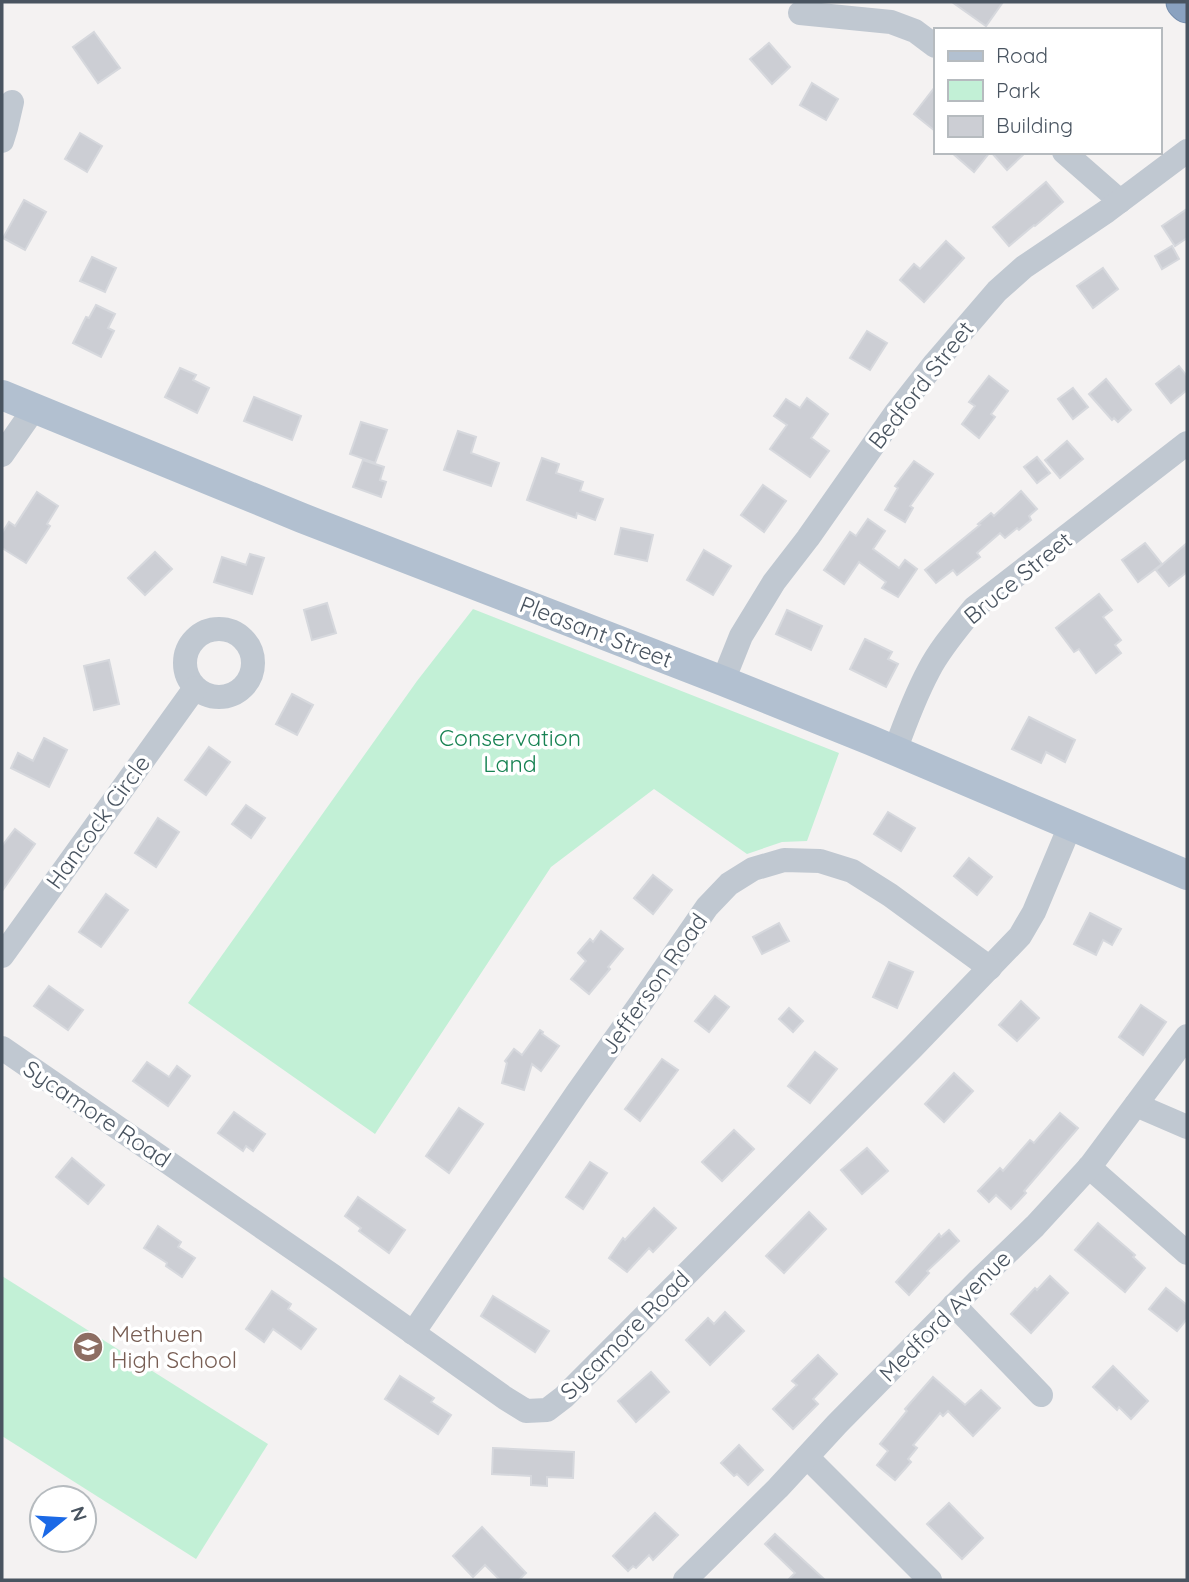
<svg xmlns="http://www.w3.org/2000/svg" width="1189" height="1582" font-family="Quicksand,sans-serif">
<rect width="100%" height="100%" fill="#f4f2f2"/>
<!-- green -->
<g fill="#c2f0d6">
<polygon points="473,609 839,753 807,841 782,842 747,854 654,789 551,867 375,1134 188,1003 417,681"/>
<polygon points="2,1276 268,1444 196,1559 2,1436"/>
</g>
<!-- building -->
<g fill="#ccced4" stroke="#d6d8dd" stroke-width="2">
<polygon points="952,2 1003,2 986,26"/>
<polygon points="94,32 120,68 98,83 73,47"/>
<polygon points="769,43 790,67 772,84 750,59"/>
<polygon points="812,83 838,99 826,120 800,105"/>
<polygon points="935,87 935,131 914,114"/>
<polygon points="80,133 102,146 87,172 65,159"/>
<polygon points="951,152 990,152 974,172"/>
<polygon points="991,152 1026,152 1007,170"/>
<polygon points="1046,182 1063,202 1035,226 1034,225 1009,246 993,227"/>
<polygon points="24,200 46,212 25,250 3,238"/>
<polygon points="1187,209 1187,238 1175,246 1162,226"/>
<polygon points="946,241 964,258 924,302 900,280 914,264 920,269"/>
<polygon points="1172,246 1179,259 1162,269 1155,256"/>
<polygon points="92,257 116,268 105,292 80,281"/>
<polygon points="1103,268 1118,289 1093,308 1077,286"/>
<polygon points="96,305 115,314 108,328 114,331 101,357 73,343 86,317 89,318"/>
<polygon points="867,331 887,343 870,370 850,358"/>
<polygon points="1179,366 1187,376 1187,390 1171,403 1156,384"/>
<polygon points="180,368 196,375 193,380 209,388 197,413 165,397"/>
<polygon points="989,376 1008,391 991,414 995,417 979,438 962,424 975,406 969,402"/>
<polygon points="1106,379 1131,410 1118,422 1114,418 1112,420 1089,394"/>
<polygon points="1073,388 1088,407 1073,419 1058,399"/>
<polygon points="254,397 301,416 292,440 244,421"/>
<polygon points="807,398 828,414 811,438 829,451 810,477 770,449 787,425 774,416 786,399 800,408"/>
<polygon points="361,422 387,430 375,463 350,454"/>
<polygon points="458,431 476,437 471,453 499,463 491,486 444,470"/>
<polygon points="1067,441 1083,459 1060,478 1045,460"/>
<polygon points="1037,457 1050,473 1037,483 1024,467"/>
<polygon points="542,458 559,464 556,473 583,482 580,491 603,499 595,520 577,513 576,518 527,500"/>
<polygon points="363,460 384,467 380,480 386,482 381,497 353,487"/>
<polygon points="914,461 933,474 910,506 913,508 905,522 885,510 898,488 895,486"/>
<polygon points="763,485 786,501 764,532 741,515"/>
<polygon points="1021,491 1037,509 1029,516 1031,520 1019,530 1017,528 1005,538 1000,533 977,553 980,557 957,575 953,570 936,583 925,570 980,525 978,524 991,513 994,516"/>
<polygon points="37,492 58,506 47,524 50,526 26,563 2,548 2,533 9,522 15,526"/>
<polygon points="868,519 885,531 873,549 899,568 905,560 917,569 898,597 882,588 886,582 859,562 844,584 824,570 850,532 856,536"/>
<polygon points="621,528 653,535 647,561 615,554"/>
<polygon points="1145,543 1162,564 1138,582 1122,560"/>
<polygon points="1187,543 1187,572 1169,586 1156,570"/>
<polygon points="704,550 731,566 713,595 687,580"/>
<polygon points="155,552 172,569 145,595 128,578"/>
<polygon points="250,554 264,558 252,594 214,582 222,557 246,565"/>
<polygon points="1099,594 1112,610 1103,617 1121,640 1115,645 1121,653 1096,673 1079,649 1074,652 1056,628"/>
<polygon points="327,603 336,633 312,640 304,610"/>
<polygon points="787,610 822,626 811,650 776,634"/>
<polygon points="865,639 892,652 888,659 898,664 886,687 850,669"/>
<polygon points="109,660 119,704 94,710 84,666"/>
<polygon points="292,694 313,705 297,735 276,724"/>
<polygon points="1029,717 1075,740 1065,762 1046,752 1041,763 1012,749"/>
<polygon points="44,738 67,750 49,787 11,768 18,753 33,761"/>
<polygon points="209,747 230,762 206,795 185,780"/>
<polygon points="246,805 265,818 251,838 232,824"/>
<polygon points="888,812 915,828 901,851 874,834"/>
<polygon points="158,818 179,832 156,867 135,853"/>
<polygon points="15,829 35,844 2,891 2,846"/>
<polygon points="969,858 992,877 977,895 954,876"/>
<polygon points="653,875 672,890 653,914 634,898"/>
<polygon points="106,894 128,910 101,947 79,932"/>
<polygon points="1090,913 1121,929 1112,945 1103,940 1096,955 1074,944"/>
<polygon points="779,923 789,941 762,954 753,937"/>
<polygon points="601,931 623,949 608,967 610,969 589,994 571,979 586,961 578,953 590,939 593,942"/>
<polygon points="889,962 913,972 897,1008 873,997"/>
<polygon points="49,986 83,1010 68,1030 34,1006"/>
<polygon points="715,996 729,1007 709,1032 695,1021"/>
<polygon points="1021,1001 1039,1018 1017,1041 999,1025"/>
<polygon points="1141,1005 1166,1022 1143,1055 1119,1037"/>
<polygon points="789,1008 803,1021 793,1032 779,1019"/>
<polygon points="540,1030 543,1032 542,1034 559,1046 541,1071 532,1064 524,1090 502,1083 507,1063 505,1061 514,1049 522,1055"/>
<polygon points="815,1052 837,1069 810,1103 788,1086"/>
<polygon points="662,1059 678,1070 640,1121 625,1109"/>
<polygon points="147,1062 169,1077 177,1066 190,1076 168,1106 133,1081"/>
<polygon points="954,1073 973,1091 944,1122 925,1104"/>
<polygon points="459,1108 483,1124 449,1173 426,1156"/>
<polygon points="234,1112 265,1134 253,1151 246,1146 243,1151 218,1133"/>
<polygon points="1060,1113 1078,1128 1024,1191 1026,1193 1011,1209 996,1195 989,1202 978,1191 1000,1168 1003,1171 1030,1140 1034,1143"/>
<polygon points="734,1130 754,1149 722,1181 702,1162"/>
<polygon points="867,1148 888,1171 862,1194 841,1170"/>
<polygon points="72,1158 104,1185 88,1204 56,1177"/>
<polygon points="590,1162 607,1173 583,1209 566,1197"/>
<polygon points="358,1197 405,1230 389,1253 359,1231 361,1228 345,1216"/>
<polygon points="654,1208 676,1228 653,1252 649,1248 627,1272 609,1258 623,1238 625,1240"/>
<polygon points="809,1212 826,1229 784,1273 766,1256"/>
<polygon points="1098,1223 1135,1255 1133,1257 1145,1268 1125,1292 1075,1250"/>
<polygon points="158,1226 181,1242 178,1247 195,1258 182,1277 166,1266 167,1263 144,1248"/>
<polygon points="949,1230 959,1241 927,1271 929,1273 909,1295 896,1282 939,1234 941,1237"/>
<polygon points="1050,1276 1068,1293 1031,1333 1011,1314 1035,1288 1037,1290"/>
<polygon points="1166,1288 1187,1305 1187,1319 1177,1331 1149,1309"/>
<polygon points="272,1291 291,1304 288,1309 316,1329 301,1349 273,1329 264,1342 246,1329"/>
<polygon points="493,1296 549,1331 535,1352 481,1316"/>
<polygon points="725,1312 744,1331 710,1365 686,1340 708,1318 714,1324"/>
<polygon points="818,1355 837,1374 813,1399 818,1404 793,1429 773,1409 797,1385 792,1381"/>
<polygon points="1113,1366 1148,1401 1131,1419 1119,1407 1117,1410 1093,1387"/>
<polygon points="651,1372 669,1392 636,1422 618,1401"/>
<polygon points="400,1376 434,1398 431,1402 451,1415 438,1434 385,1399"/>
<polygon points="933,1377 965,1405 981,1390 1000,1408 973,1436 948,1411 943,1416 940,1413 913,1445 917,1448 908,1459 911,1462 895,1480 877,1465 888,1451 880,1444 907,1411 905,1409"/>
<polygon points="739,1445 763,1470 748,1485 737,1474 734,1476 721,1463"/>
<polygon points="493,1448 574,1452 573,1478 547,1477 547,1486 531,1485 531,1476 492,1474"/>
<polygon points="949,1503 983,1538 962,1559 927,1524"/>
<polygon points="655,1513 678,1535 653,1560 649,1555 636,1568 633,1566 628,1571 613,1556"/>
<polygon points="482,1527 526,1573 519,1580 500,1580 485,1565 473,1577 453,1556"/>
<polygon points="775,1534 825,1580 788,1580 795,1573 765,1544"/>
</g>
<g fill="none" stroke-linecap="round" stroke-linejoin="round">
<!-- highway casing -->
<g stroke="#758dac" stroke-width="37">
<polyline id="highway" points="1184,2 1187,5"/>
</g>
<!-- minor -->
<g stroke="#c0c8d1" stroke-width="24">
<polyline points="800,13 891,22 915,31 935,46"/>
<polyline points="2,141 6,128 12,102"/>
<polyline points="1064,152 1120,201"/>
<polyline points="2,455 34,409"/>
<circle cx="219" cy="663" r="34"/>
<polyline points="723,681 741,636 774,582 808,538 895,414 935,363 997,291 1024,267 1107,211 1187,151"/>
<path d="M 895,751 C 905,723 915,696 929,670 C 941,647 958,628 974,608 L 1187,443"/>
<polyline points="2,956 195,688"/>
<polyline points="2,1048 333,1276 505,1398 526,1411 547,1410 564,1397 913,1047 1020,936 1034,912 1070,826"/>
<polyline points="1136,1105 1187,1127"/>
<polyline points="1089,1167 1187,1253"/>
<polyline points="954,1305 1041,1395"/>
<polyline points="413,1333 577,1093 643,1000 707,907 729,884 753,869 784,860 820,861 852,871 890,895 990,968"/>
<polyline points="807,1457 930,1580"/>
<polyline points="685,1580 778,1488 837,1424 978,1281 1035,1226 1091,1165 1187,1036"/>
</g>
<!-- major -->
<polyline stroke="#b2c0d0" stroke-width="30" points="2,395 302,518 723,681 870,740 1187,875"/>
<!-- highway -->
<use href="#highway" stroke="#8aa2c0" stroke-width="35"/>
</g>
<!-- icons -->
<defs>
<g id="school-disc" transform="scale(1.575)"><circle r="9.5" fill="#8d6e63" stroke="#fff"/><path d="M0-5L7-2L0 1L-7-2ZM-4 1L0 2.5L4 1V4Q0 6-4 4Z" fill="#fff"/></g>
</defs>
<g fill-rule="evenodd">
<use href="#school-disc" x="88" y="1347"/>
</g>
<g text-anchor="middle" stroke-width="7" stroke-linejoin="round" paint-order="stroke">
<!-- street labels -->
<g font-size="23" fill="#495460" stroke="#fff">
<text transform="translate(921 385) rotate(-52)" y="8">Bedford Street</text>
<text transform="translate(1018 578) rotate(-39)" y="8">Bruce Street</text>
<text transform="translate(596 632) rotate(21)" y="8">Pleasant Street</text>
<text transform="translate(98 822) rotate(-54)" y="8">Hancock Circle</text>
<text transform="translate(654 984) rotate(-55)" y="8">Jefferson Road</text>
<text transform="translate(97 1114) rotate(34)" y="8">Sycamore Road</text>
<text transform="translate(945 1316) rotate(-45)" y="8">Medford Avenue</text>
<text transform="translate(625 1335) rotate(-45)" y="8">Sycamore Road</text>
</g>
<!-- park labels -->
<g font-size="23" fill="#188353" stroke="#fff">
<text x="510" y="746">Conservation<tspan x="510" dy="26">Land</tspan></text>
</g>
<!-- education labels -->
<g font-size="23" fill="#785e54" stroke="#fff" text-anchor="start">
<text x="111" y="1342">Methuen<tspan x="111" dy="26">High School</tspan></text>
</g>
</g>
<!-- border -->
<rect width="1189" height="1582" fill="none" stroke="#495460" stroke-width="7"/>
<!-- legend -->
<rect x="934" y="28" width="228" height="126" fill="#ffffff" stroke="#b6bbbf" stroke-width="2"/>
<rect x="948" y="51" width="35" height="10" fill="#b2c0d0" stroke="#b6bbbf" stroke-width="2"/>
<text x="996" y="63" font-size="21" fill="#495460">Road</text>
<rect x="948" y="80" width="35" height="21" fill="#c2f0d6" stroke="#b6bbbf" stroke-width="2"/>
<text x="996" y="98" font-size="21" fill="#495460">Park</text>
<rect x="948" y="116" width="35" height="21" fill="#ccced4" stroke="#b6bbbf" stroke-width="2"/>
<text x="996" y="133" font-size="21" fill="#495460">Building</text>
<!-- north arrow -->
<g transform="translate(63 1519) rotate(72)"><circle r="33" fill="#ffffff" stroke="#b6bbbf" stroke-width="2"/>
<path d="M0-5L12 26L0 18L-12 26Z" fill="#1b69e6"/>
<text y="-10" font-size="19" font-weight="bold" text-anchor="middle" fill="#495460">N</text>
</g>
</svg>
